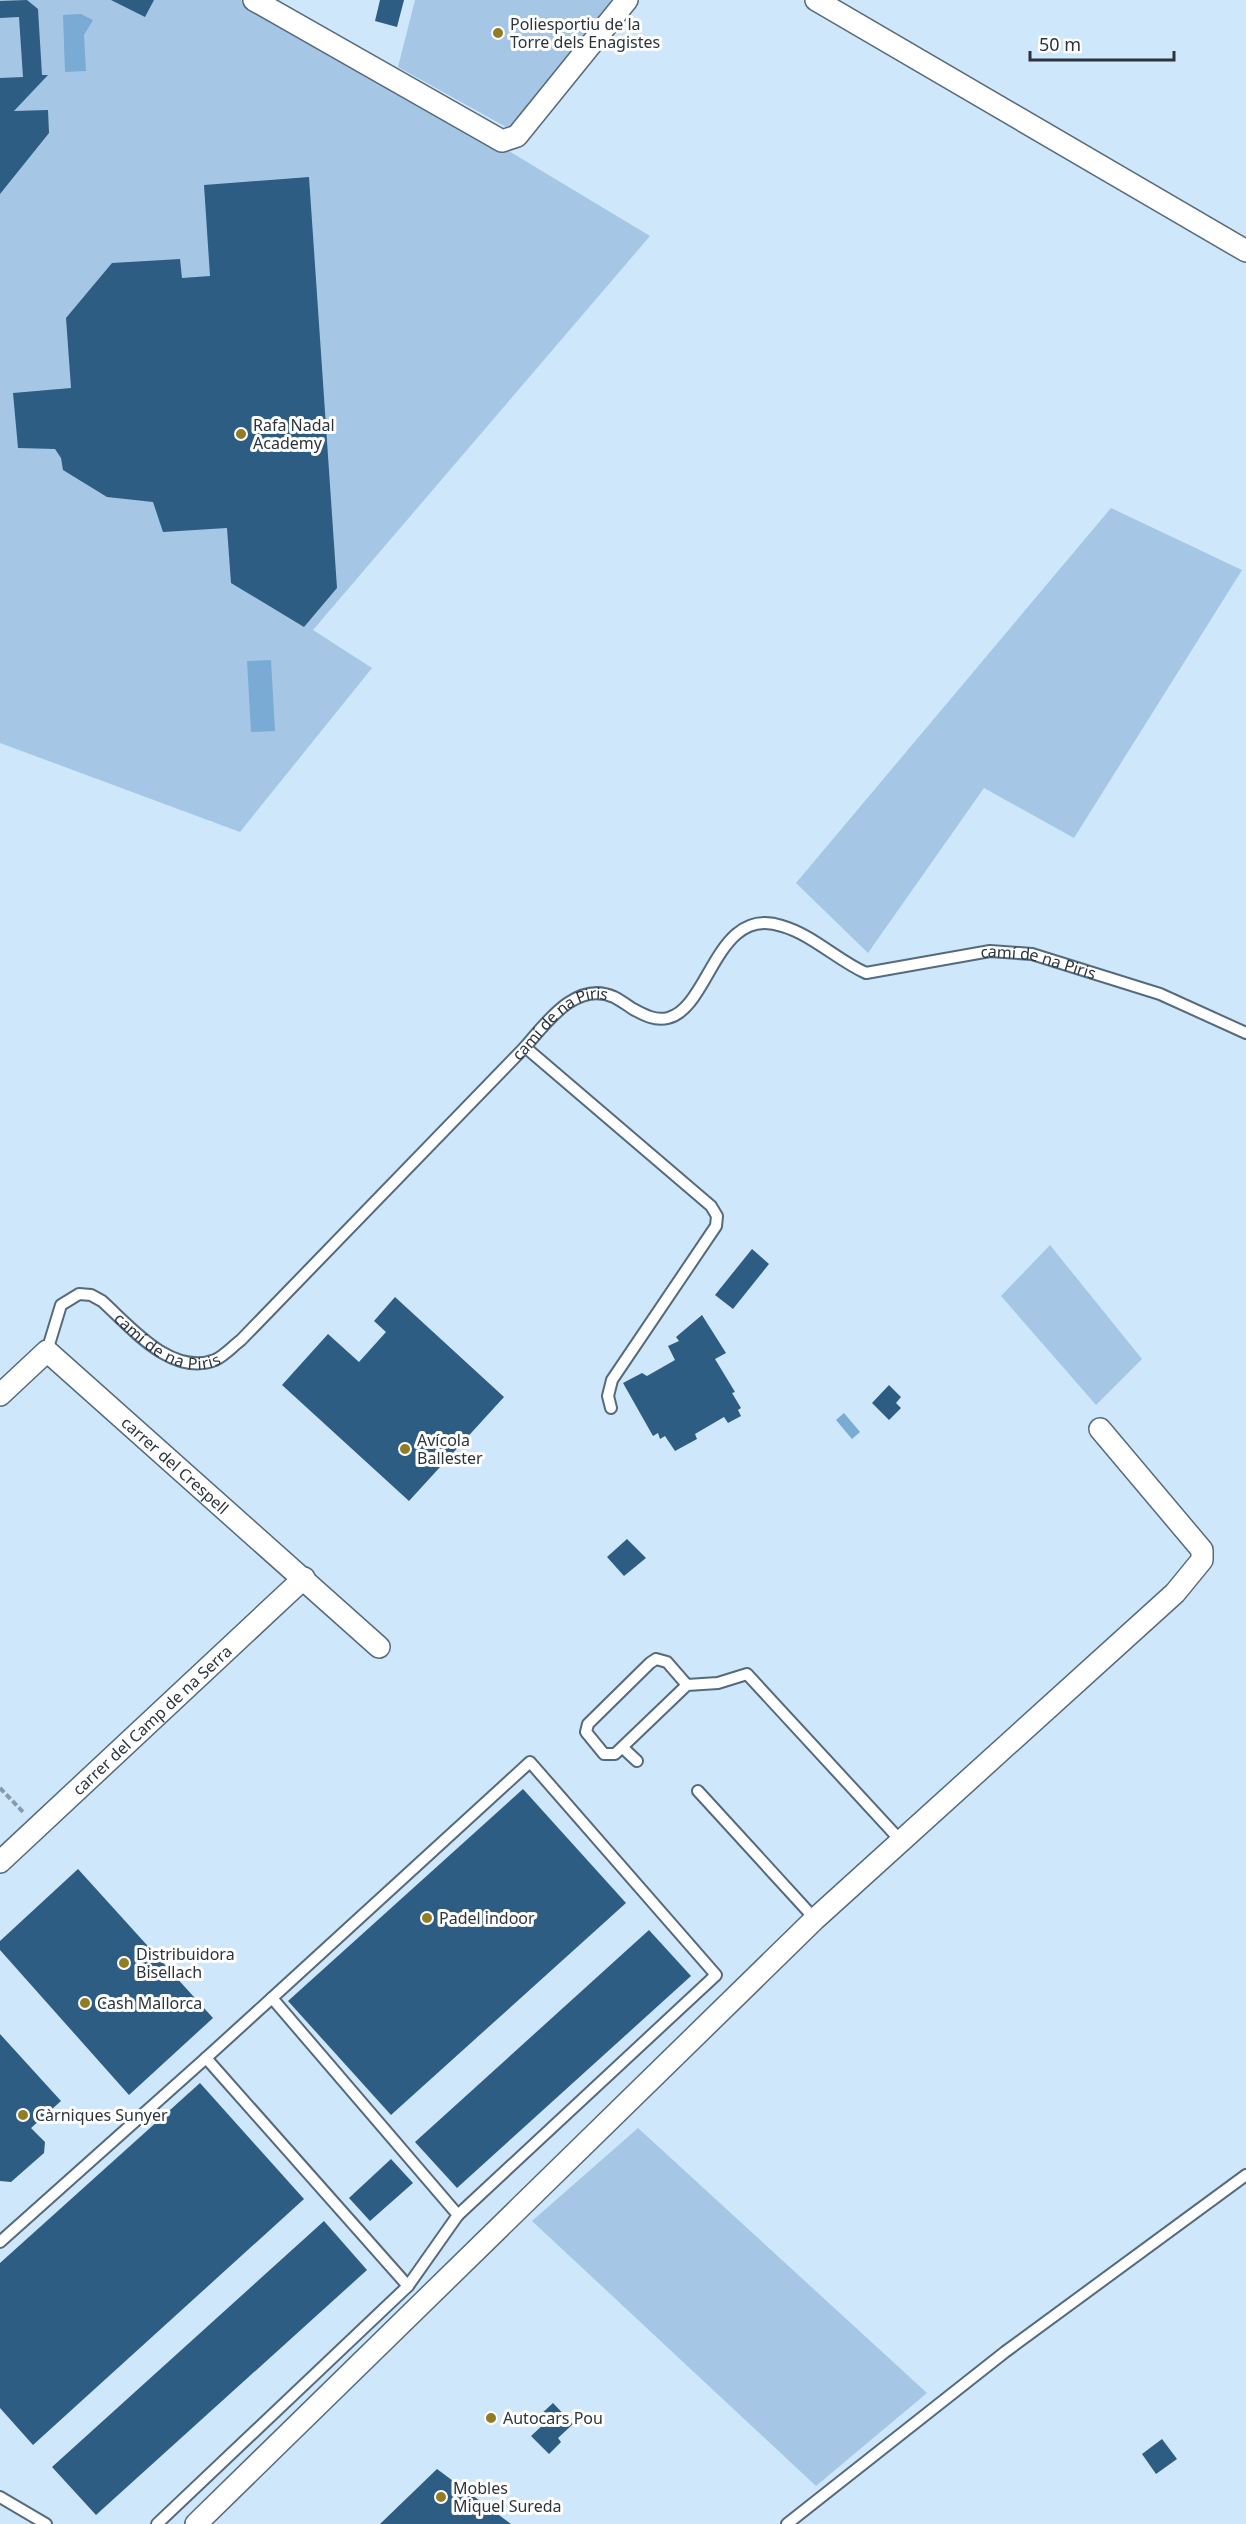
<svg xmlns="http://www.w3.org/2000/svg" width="1246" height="2524" font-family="'Noto Sans',sans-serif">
<rect width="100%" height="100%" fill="#cfe7fb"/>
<!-- green -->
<g fill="#a5c7e5">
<polygon points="0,0 241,0 499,145 650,236 313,630 372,668 240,832 0,743"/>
<polygon points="415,0 617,0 511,126 506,127 398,67"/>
<polygon points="1111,508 1242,570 1074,838 984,788 868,953 796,883"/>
<polygon points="1050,1245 1142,1359 1096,1405 1001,1296"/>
<polygon points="638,2128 927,2393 816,2486 532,2221"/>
</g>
<!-- water -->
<g fill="#7aabd5">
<polygon points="81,14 93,20 84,35 86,71 65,72 63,15"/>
<polygon points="271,660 275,731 251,732 247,661"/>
<polygon points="844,1413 860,1432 852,1439 836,1420"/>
</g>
<!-- building -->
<g fill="#2d5d83">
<polygon points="27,0 38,9 42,75 48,75 14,111 48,110 49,133 0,194 0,78 23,77 19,17 0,18 0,1"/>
<polygon points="111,0 154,0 145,17"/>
<polygon points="380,0 404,0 397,27 375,21"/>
<polygon points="309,177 337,588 304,627 231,583 227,528 163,532 153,502 107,497 63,470 61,458 55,449 18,448 13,393 71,388 66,318 112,263 180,259 182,278 210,276 204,185"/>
<polygon points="752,1249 769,1264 733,1309 715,1295"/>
<polygon points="395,1297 504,1397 409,1501 282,1385 328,1334 359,1362 386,1332 374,1321"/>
<polygon points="702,1315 726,1353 715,1359 735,1392 732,1393 741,1408 738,1410 741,1416 728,1423 724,1417 695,1434 697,1439 675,1451 665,1436 660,1439 658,1433 653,1436 623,1383 642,1373 647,1376 675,1360 668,1346 679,1341 676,1337"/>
<polygon points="889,1385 901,1397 896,1403 901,1408 889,1420 872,1403"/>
<polygon points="627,1539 646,1558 624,1576 607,1557"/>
<polygon points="523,1789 626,1903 391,2115 288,2001"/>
<polygon points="78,1869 213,2018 129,2095 0,1950 0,1941"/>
<polygon points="649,1930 691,1976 457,2188 415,2142"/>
<polygon points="0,2034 61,2101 31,2128 45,2142 44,2153 11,2182 0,2181"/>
<polygon points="200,2083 304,2199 33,2445 0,2408 0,2263"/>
<polygon points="391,2159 413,2183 370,2221 349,2198"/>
<polygon points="324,2221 367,2270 96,2515 52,2467"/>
<polygon points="553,2403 573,2424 558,2438 561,2442 549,2454 531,2436 545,2423 539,2416"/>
<polygon points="1162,2439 1177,2459 1156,2474 1142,2454"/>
<polygon points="437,2469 511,2524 380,2524"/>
</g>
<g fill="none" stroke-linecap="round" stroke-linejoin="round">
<!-- service casing -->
<g stroke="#556a7c" stroke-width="14">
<g id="service">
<polyline points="525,1047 711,1206 717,1216 716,1226 612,1380 608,1396 611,1408"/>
<path id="s1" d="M 47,1351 L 61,1305 L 79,1294 L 91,1295 L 102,1301 C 130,1326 171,1377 215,1360 C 224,1356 233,1346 241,1340 L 525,1047 C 546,1023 576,980 614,997 C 620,1000 627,1005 633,1009 C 644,1015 655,1021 668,1018 C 710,1008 716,904 782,926 C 813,935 837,960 866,973 L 990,951 L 1032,954 L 1160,994 L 1246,1033"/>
<polyline points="687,1685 615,1754 604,1754 586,1732 588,1724 650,1663 656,1659 667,1662 687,1685 718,1683 747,1674 901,1841"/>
<polyline points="623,1748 637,1761"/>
<polyline points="698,1791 815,1919"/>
<polyline points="272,1998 530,1762 716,1975 458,2215"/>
<polyline points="206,2058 272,1998 458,2215 408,2286"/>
<polyline points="0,2242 206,2058 408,2286 157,2524"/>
<polyline points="0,2497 46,2524"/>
<polyline points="787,2524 1005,2352 1246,2175"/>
</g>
</g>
<!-- minor casing -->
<g stroke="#556a7c" stroke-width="24">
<g id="minor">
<polyline points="254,0 502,141 517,136 627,0"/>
<polyline points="816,0 1246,251"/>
<path id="s2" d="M 0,1395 L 47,1351 L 379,1647"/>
<path id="s3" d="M 0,1862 L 304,1578"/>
<polyline points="196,2524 815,1919 1175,1593 1202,1560 1202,1550 1100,1429"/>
</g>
</g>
<!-- path -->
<polyline stroke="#899baa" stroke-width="4" stroke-dasharray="6 3" stroke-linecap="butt" points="0,1788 24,1813"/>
<!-- service -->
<use href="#service" stroke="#fff" stroke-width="10"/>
<!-- minor -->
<use href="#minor" stroke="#fff" stroke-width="21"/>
</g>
<!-- markers -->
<g fill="#927d24" stroke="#fff" stroke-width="2">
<circle cx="498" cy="33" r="6"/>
<circle cx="241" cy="434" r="6"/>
<circle cx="405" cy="1449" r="6"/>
<circle cx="427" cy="1918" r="6"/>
<circle cx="124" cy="1963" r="6"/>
<circle cx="85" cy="2003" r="6"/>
<circle cx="23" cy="2115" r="6"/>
<circle cx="491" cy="2418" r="6"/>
<circle cx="441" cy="2497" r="6"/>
</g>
<g text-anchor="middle" stroke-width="6" stroke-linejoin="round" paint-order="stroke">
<!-- poi labels -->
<g font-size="16" fill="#2b343c" stroke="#fff" text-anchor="start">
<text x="510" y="30">Poliesportiu de la<tspan x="510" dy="18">Torre dels Enagistes</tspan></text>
<text x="253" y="431">Rafa Nadal<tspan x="253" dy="18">Academy</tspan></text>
<text x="417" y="1446">Avícola<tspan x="417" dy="18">Ballester</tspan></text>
<text x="439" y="1924">Padel indoor</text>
<text x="136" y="1960">Distribuidora<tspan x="136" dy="18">Bisellach</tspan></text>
<text x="97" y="2009">Cash Mallorca</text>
<text x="35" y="2121">Càrniques Sunyer</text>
<text x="503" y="2424">Autocars Pou</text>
<text x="453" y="2494">Mobles<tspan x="453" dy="18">Miquel Sureda</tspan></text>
</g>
<!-- street labels -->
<g font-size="16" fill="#2b343c" stroke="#fff">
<text dy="6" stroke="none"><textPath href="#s1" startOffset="1270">camí de na Piris</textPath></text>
<text dy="6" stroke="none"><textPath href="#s1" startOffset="714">camí de na Piris</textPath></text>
<text dy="6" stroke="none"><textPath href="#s1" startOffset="174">camí de na Piris</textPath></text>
<text dy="6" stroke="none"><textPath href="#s2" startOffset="236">carrer del Crespell</textPath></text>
<text dy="6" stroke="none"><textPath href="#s3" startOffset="208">carrer del Camp de na Serra</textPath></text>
</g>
</g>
<!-- scale -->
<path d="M1030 51v9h144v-9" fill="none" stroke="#2b343c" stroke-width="3"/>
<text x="1039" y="51" font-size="18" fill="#2b343c" stroke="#ffffff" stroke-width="4.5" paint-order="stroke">50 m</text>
</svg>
